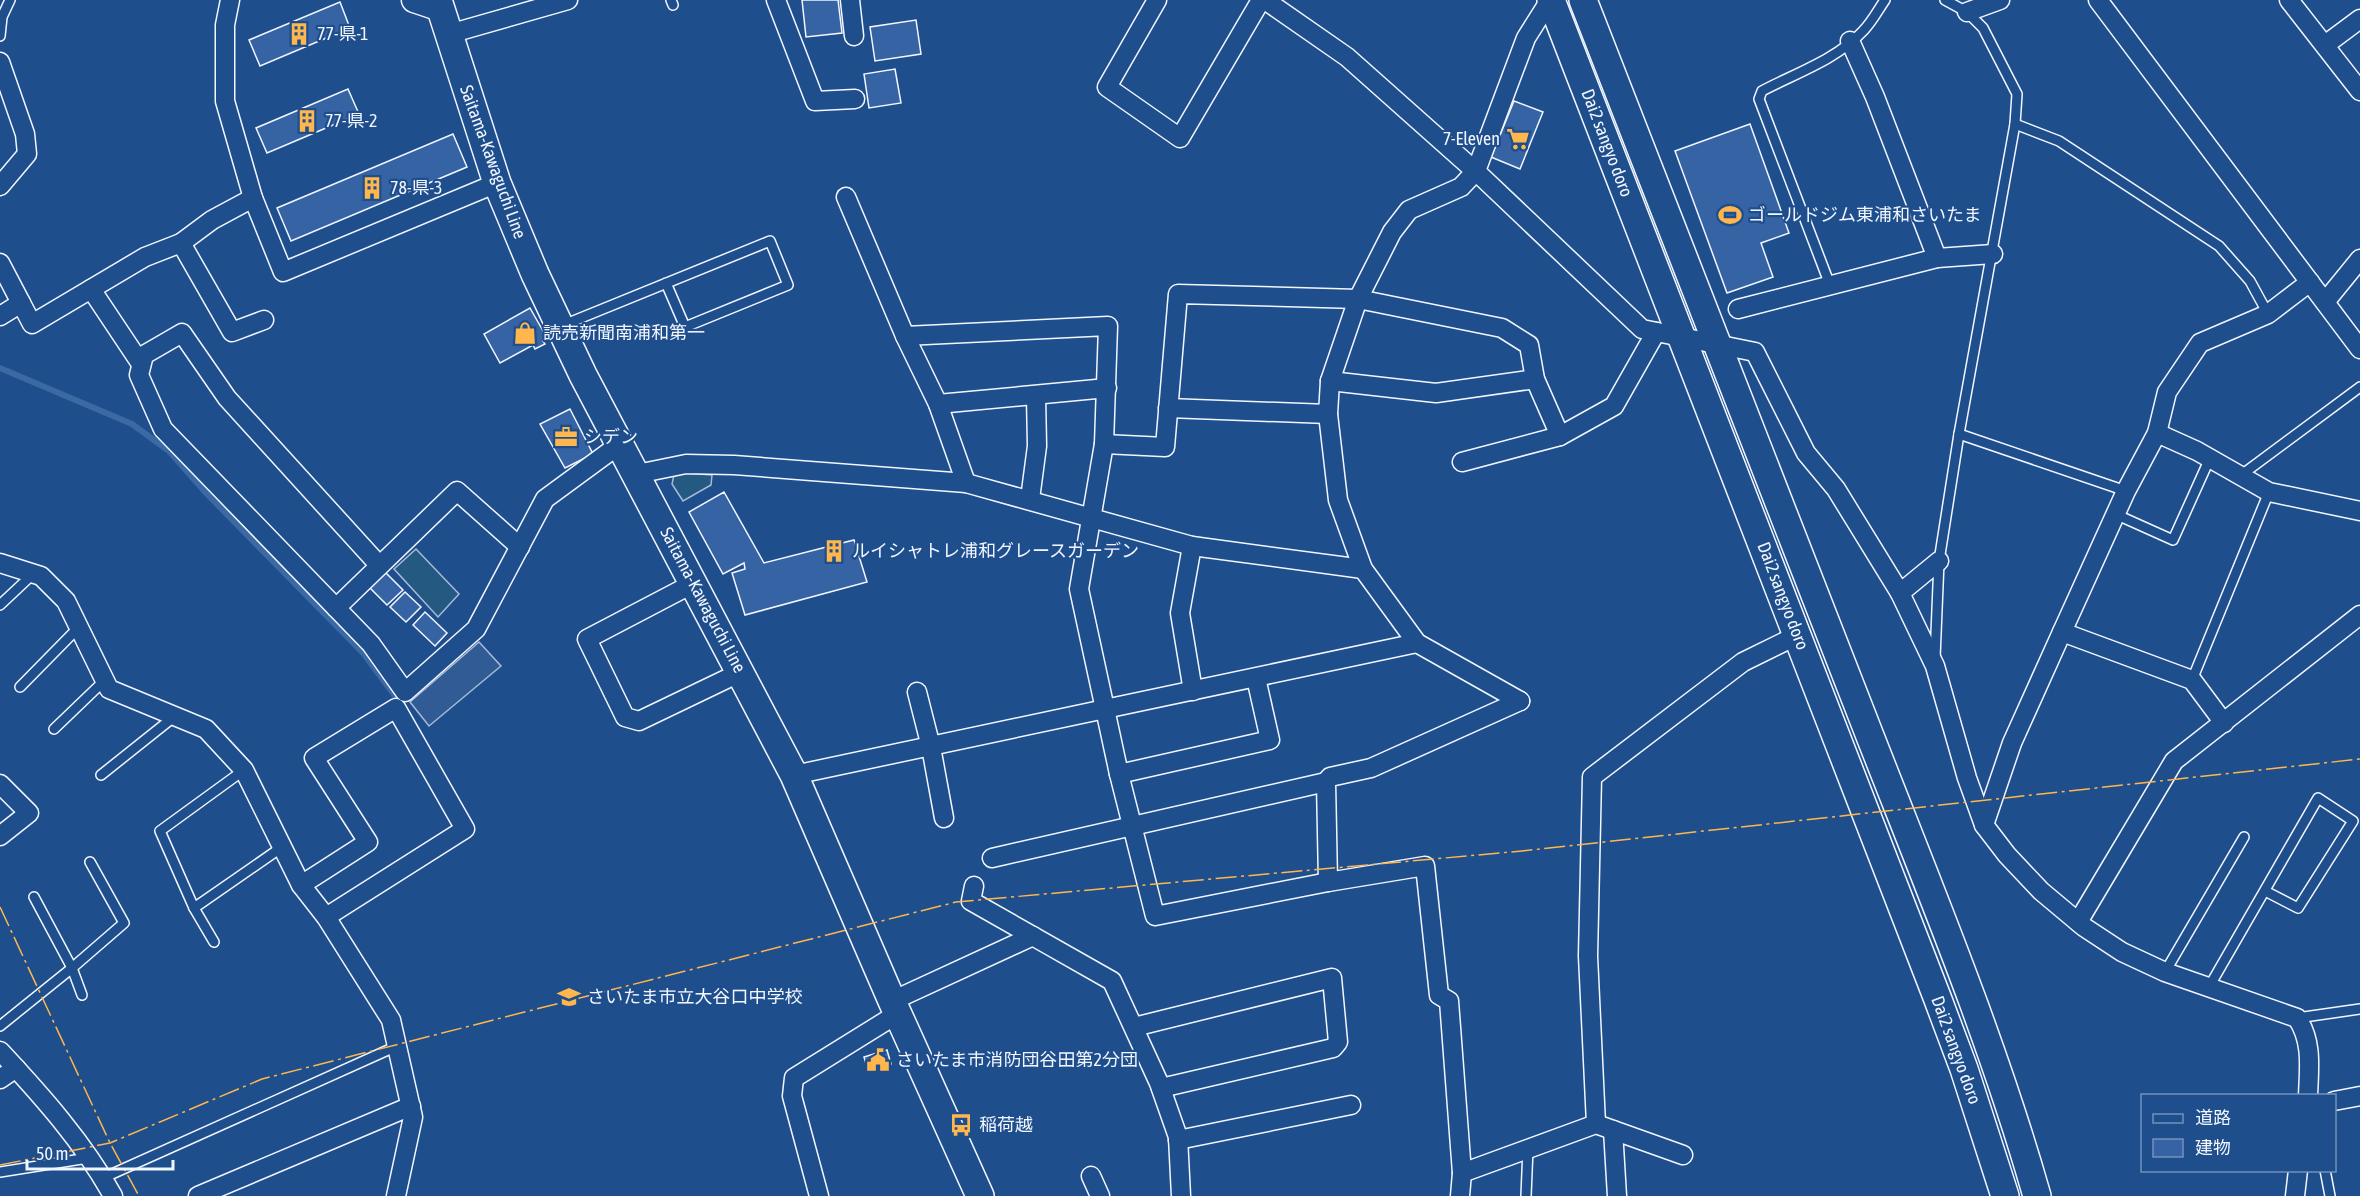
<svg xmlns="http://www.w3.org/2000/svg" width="2360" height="1196" font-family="'Asap Condensed','Noto Sans JP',sans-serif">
<rect width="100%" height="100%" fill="#1f4e8c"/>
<!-- green -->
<g fill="#245a82" stroke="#a8bbd7" stroke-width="1.5">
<polygon points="685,473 712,475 711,485 683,501 672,484 674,475"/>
<polygon points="416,549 459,594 438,617 394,569"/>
</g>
<!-- parking -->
<polygon fill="#305b95" stroke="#a8bbd7" stroke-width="1.5" points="479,642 501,666 429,726 410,702"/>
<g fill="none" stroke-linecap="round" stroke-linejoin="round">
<!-- stream -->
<polyline stroke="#3b69a3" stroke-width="6" points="0,368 132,424 169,451 206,493 363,653 401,704"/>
</g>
<!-- building -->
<g fill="#3563a3" stroke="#f2f6ff" stroke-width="1.5">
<polygon points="802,0 838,0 842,33 806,37"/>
<polygon points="340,2 350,28 260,66 249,40"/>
<polygon points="916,20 921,54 875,61 870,27"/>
<polygon points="895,69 901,103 869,108 864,74"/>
<polygon points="348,89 359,114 267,153 256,128"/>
<polygon points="1514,101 1543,112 1520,169 1491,157"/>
<polygon points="1750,124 1789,233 1761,243 1773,277 1727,293 1675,151"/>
<polygon points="453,134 467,167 291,241 277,208"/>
<polygon points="530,308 547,338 543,341 545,344 535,349 533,345 500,363 484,334"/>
<polygon points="570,409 593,454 565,468 540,424"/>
<polygon points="724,492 764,563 854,540 867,582 745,615 732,573 745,569 744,563 723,574 689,512"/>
<polygon points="384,571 403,590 387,605 369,587"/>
<polygon points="405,592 421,607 406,622 390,607"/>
<polygon points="425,612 447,633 435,646 413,625"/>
<polygon points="887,1050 891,1064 868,1070 864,1057"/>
</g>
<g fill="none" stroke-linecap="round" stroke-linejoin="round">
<!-- lane casing -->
<g stroke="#f2f6ff" stroke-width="12">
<g id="lane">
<polyline points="671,0 673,5"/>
<polyline points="0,36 2,17 10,0"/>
<polyline points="2015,124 2059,141 2219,246 2250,281 2268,314"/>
<path d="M 1830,285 L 1759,99 L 1762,91 C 1796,73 1836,60 1863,31 C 1872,22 1878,10 1885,0"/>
<polyline points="561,326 770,241 788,285 685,327 666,283"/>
<polyline points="1959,434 2126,491"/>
<polyline points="2240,476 2360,387"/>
<polyline points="2115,514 2173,540 2210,458"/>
<polyline points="0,605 33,574"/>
<polyline points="1935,658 1939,561 1959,434 2015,124 2017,94 1983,28 1967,12 1945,0"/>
<polyline points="2192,680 2269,492"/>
<polyline points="20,687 79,627"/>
<polyline points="54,729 105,680"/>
<polyline points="101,775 175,716"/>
<polyline points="34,897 72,968 82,995"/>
<polyline points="194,908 282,847"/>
<polyline points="214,942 194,908 160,831 244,770"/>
<polyline points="2165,972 2244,837"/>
<polyline points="2209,987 2318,798 2353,821 2298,908 2265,891"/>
<polyline points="2297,1018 2360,1009"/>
<polyline points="0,1026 72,968 124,923 90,862"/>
<polyline points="2325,1170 2330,1196"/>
<polyline points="0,1172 88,1158"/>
<polyline points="103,1178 397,1046"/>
<polyline points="1526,1196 1528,1148"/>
</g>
</g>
<!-- street casing -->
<g stroke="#f2f6ff" stroke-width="21">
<g id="street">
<polyline points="230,0 225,25 225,101 253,198 283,272 497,183"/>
<polyline points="776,0 815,101 855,99"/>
<polyline points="850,0 854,36"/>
<polyline points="1157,0 1107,87 1180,138 1261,0"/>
<polyline points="1265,0 1347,57 1483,178 1642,329 1755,352 1806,453 1836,489 1900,593 1939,561"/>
<polyline points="2098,0 2360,349"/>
<polyline points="2289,0 2360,91"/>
<polyline points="1967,12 2000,0"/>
<polyline points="449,34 568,0"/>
<polyline points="1850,41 1875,97 1937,258"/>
<polyline points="2325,45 2360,19"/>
<polyline points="0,62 25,134 27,154 0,186"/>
<polyline points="846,197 905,336 938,404 966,483"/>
<polyline points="253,198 212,220 181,243 232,332 264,320"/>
<polyline points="0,263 21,303"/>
<polyline points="91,289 141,364"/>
<polyline points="2325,302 2360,259"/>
<polyline points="1738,309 1937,258 1993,254"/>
<polyline points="0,316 21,303 32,324 145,257 181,243"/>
<polyline points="905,336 1108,326 1104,444 1079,589 1105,709 1417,643"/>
<polyline points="1330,381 1436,393 1535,379"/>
<polyline points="938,404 1107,388"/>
<polyline points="1168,408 1328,414"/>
<polyline points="2157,433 2197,451 2269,492 2360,511"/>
<polyline points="1104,444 1165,447 1178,294 1358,299 1502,328 1529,345 1535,379 1560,436"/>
<polyline points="1462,462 1560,436 1614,406 1656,332"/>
<polyline points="637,474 686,464 734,465 966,483 1192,546 1363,569"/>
<polyline points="1030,499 1037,446 1036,396"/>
<polyline points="1192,546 1180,613 1193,691"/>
<polyline points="0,563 41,576 66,601 109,689 206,729 244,770 301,885 326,917 391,1020 413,1117 396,1196"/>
<polyline points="379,565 227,398 182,333 144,355 139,375 163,429 371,644 405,692 476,629 545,499 620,444"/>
<polyline points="694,583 587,639 625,717 639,721 741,672"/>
<path d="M 1900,593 L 1935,666 L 1967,778 L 1984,825 L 2007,855 L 2041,891 L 2084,927 L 2122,952 L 2165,972 L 2297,1018 C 2313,1042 2309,1068 2308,1096"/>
<polyline points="336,608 457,491 520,547"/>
<polyline points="2062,632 2192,680 2224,723"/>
<polyline points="917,692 931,747 944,818"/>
<polyline points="1520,701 1417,643 1363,569 1338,500 1328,414 1330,381 1358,299 1392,232 1409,210 1461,187 1476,171 1526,38 1550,0"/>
<polyline points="1119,774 1270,740 1256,678"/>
<polyline points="794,775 1105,709 1119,774 1155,916 1328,882"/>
<polyline points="0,784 29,813 0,836"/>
<polyline points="1984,825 2012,743 2062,632 2126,491 2157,433 2167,392 2200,343 2268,314 2310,282"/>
<polyline points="992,858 1326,782"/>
<polyline points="301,885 368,842 314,758 396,708 465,829 326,917"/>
<polyline points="974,886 971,901 1112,981 1159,1083 1178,1137 1181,1196"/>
<polyline points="2078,922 2174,761 2360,615"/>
<polyline points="892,1001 1033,936"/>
<polyline points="1134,1027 1332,978 1338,1042 1333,1048 1161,1088"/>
<path d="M 0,1051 C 41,1095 84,1143 113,1196"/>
<polyline points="0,1079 16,1068"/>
<polyline points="2334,1101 2360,1096"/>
<polyline points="1596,1124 1588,956 1592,777 1743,662 1798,635"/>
<polyline points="1613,1130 1617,1196"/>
<polyline points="1178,1140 1351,1105"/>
<polyline points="1462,1173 1596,1124 1683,1155"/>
<polyline points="1091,1176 1100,1196"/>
<polyline points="198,1196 411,1106"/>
<polyline points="819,1196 792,1096 794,1078 897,1014"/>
<polyline points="1460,1196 1462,1173 1449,1001 1439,995 1425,866 1328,882 1326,782 1330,777 1371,768 1520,701"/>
<polyline points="2295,1196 2298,1170"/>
</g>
</g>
<!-- secondary casing -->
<g stroke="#f2f6ff" stroke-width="27">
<polyline id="secondary" points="414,0 441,9"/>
</g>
<!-- primary casing -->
<g stroke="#f2f6ff" stroke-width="30">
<g id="primary">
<polyline points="438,0 497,183 535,274 583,375 794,775 892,1001 980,1196"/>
<polyline points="1551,0 1937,997 1964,1069 2005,1196"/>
<path d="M 1583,0 C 1677,237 1769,475 1861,713 C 1923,873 1990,1031 2037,1196"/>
</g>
</g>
<!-- lane -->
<use href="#lane" stroke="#1f4e8c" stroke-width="9"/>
<!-- street -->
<use href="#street" stroke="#1f4e8c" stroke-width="18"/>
<!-- secondary -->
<use href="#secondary" stroke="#1f4e8c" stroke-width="24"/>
<!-- primary -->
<use href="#primary" stroke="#1f4e8c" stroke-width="27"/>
<!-- power -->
<g stroke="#ffb74d" stroke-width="1.5" stroke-dasharray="21 4.5 3 4.5" stroke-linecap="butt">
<polyline points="0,907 110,1143 139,1196"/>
<polyline points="0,1165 110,1143 262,1079 956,902 1522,851 2360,759"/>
</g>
</g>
<!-- icons -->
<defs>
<g id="building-bare" transform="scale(1.8)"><path d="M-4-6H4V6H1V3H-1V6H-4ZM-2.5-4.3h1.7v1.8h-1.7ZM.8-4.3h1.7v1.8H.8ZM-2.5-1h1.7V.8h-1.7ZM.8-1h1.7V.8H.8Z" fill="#ffb74d" stroke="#1f4e8c" stroke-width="2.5" paint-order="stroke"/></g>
<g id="supermarket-bare" transform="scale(1.8)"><path d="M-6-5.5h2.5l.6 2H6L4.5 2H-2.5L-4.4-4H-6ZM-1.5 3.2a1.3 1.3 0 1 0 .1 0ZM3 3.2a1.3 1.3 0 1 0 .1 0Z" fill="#ffb74d" stroke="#1f4e8c" stroke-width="2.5" paint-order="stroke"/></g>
<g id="stadium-bare" transform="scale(1.8)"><path d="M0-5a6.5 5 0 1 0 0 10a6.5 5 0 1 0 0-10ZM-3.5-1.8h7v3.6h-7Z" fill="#ffb74d" stroke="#1f4e8c" stroke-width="2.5" paint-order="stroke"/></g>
<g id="shop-bare" transform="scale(1.8)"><path d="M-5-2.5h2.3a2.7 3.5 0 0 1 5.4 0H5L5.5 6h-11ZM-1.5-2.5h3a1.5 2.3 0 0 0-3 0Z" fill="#ffb74d" stroke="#1f4e8c" stroke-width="2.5" paint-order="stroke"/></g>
<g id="office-bare" transform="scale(1.8)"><path d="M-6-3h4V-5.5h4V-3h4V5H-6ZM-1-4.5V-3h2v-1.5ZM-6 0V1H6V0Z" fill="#ffb74d" stroke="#1f4e8c" stroke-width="2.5" paint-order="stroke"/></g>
<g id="school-bare" transform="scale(1.8)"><path d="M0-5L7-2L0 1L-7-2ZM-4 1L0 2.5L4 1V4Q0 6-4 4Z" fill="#ffb74d" stroke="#1f4e8c" stroke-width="2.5" paint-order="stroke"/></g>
<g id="civic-bare" transform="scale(1.8)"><path d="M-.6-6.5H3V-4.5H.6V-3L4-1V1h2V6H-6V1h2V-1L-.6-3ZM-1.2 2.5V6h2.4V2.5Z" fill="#ffb74d" stroke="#1f4e8c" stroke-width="2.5" paint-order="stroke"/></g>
<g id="bus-bare" transform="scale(1.8)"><path d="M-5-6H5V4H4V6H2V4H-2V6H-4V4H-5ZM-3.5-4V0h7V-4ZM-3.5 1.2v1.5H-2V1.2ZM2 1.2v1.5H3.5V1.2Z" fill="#ffb74d" stroke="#1f4e8c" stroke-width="2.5" paint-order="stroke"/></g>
</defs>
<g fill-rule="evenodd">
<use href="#building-bare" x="299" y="34"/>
<use href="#building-bare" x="307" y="121"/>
<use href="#supermarket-bare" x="1518" y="139"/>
<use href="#building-bare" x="372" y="188"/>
<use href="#stadium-bare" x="1730" y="215"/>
<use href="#shop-bare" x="525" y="333"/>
<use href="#office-bare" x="566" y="437"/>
<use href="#building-bare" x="834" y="551"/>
<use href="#school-bare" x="569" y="997"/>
<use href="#civic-bare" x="878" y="1060"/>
<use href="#bus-bare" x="961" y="1125"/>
</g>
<g text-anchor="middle" stroke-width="4.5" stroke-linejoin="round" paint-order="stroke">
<!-- poi labels -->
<g font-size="18" fill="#f2f6ff" stroke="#1f4e8c" text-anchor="start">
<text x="317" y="40">77-県-1</text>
<text x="325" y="127">77-県-2</text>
<text x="1500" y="145" text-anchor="end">7-Eleven</text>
<text x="390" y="194">78-県-3</text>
<text x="1748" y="221">ゴールドジム東浦和さいたま</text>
<text x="543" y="339">読売新聞南浦和第一</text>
<text x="584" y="443">シデン</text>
<text x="852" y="557">ルイシャトレ浦和グレースガーデン</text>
<text x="587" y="1003">さいたま市立大谷口中学校</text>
<text x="896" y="1066">さいたま市消防団谷田第2分団</text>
<text x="979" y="1131">稲荷越</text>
</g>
<!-- street labels -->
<g font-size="18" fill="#f2f6ff" stroke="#1f4e8c">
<text transform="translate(1607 143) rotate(69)" y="6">Dai2 sangyo doro</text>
<text transform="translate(493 162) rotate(70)" y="6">Saitama-Kawaguchi Line</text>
<text transform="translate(1783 596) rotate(69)" y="6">Dai2 sangyo doro</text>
<text transform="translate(703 600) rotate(62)" y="6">Saitama-Kawaguchi Line</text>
<text transform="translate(1956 1050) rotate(70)" y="6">Dai2 sangyo doro</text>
</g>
</g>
<!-- legend -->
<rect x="2141" y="1094" width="195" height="78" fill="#1f4e8c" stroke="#7391ba" stroke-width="1.5"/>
<rect x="2153" y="1114" width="30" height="9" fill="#1f4e8c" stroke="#7391ba" stroke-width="1.5"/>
<text x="2195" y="1124" font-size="18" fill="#f2f6ff">道路</text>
<rect x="2153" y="1139" width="30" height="18" fill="#3563a3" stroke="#7391ba" stroke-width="1.5"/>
<text x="2195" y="1154" font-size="18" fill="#f2f6ff">建物</text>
<!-- scale -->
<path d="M27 1160v9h146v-9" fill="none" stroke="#f2f6ff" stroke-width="3"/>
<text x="36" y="1160" font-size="18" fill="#f2f6ff" stroke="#1f4e8c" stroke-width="4.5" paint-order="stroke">50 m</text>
</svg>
